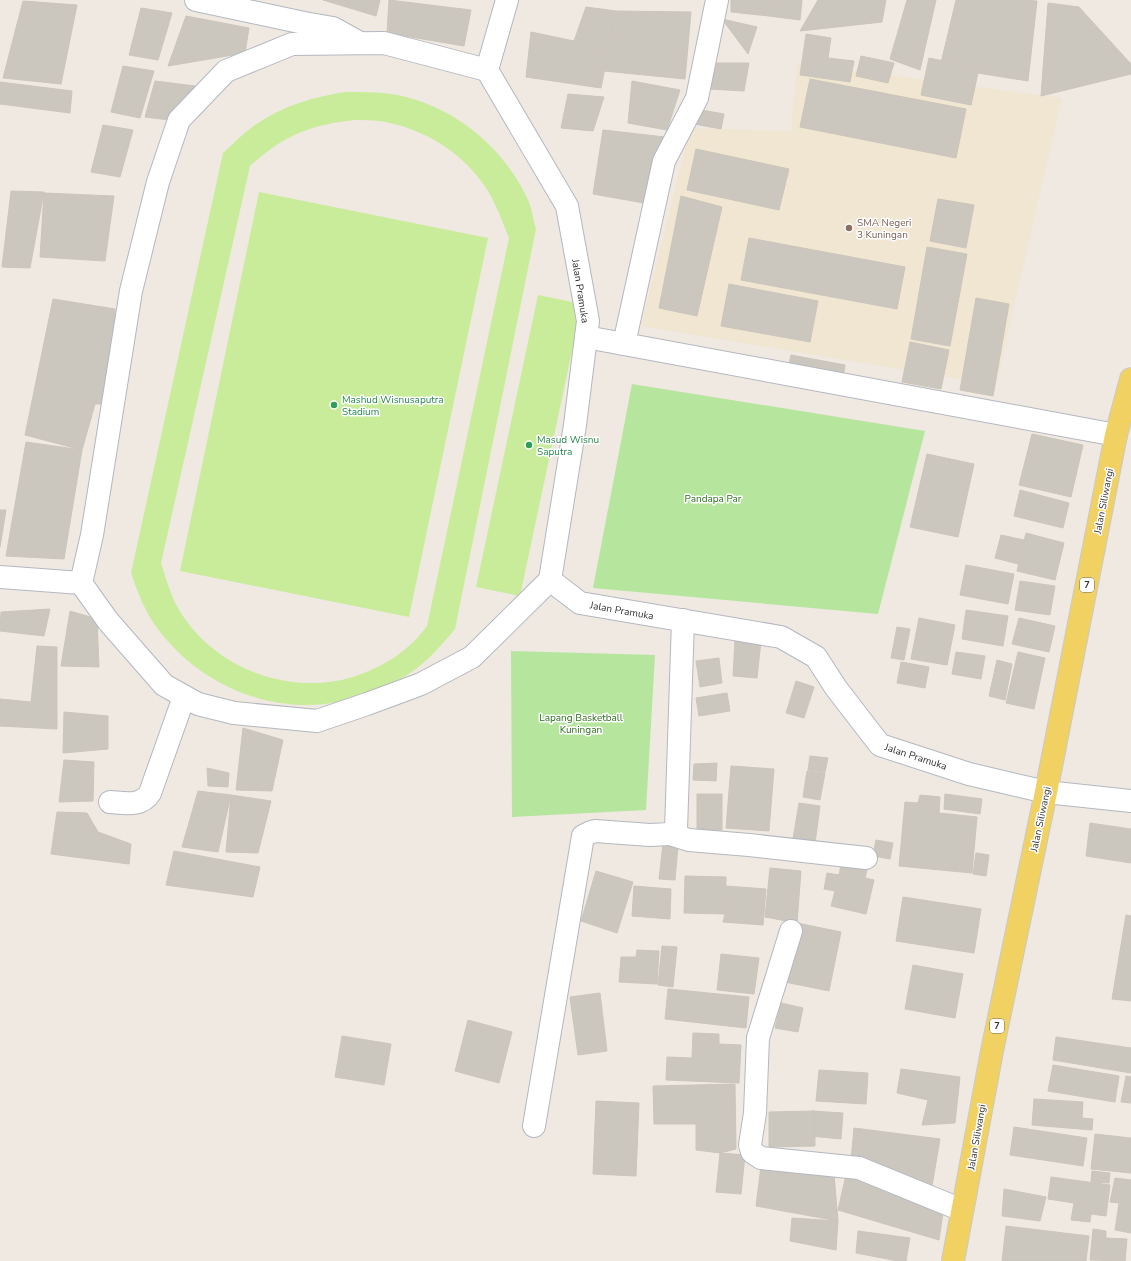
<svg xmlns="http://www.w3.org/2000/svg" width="1131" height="1261" font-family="'Nunito Sans',sans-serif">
<rect width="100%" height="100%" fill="#efe9e1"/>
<!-- education -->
<polygon fill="#f0e6d1" points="797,63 1062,98 996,385 641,326 690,128 791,131"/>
<!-- green -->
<g fill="#b6e59e">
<polygon points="632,384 925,431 878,614 593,588"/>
<polygon points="511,651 655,655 646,810 512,817"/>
</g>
<!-- pitch -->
<g fill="#c9ec9a" fill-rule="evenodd">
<path d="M 345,92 C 360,92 376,92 391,94 C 450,103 503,145 528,200 C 532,209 533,220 536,229 L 455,629 C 443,643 432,657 417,668 C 400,681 385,686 366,693 C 358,696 351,699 343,701 C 271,717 197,684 155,625 C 144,609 137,591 131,573 L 223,153 C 235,142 246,131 258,123 C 285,105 314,97 345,92 ZM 355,120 C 363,120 372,120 380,121 C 422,128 462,151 486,188 C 496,203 502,221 509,238 L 427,626 C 422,632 417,639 411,644 C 400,655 385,664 371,670 C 303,702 215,673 178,608 C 170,594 166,578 161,563 L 250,166 C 285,135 309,125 355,120 Z"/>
<polygon points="259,192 488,238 409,617 180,571"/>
<polygon points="538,295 582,304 520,596 476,587"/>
</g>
<!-- building -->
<g fill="#cbc7bf" stroke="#cbc5ba">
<polygon points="323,0 380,0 376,16"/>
<polygon points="389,0 471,10 464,46 387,33"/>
<polygon points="731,0 772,0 769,16 731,12"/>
<polygon points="773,0 802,0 800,20 769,16"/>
<polygon points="818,0 886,0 882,22 800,31"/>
<polygon points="907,0 936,0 920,70 890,59"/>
<polygon points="956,0 1022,0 1037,1 1028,81 940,67"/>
<polygon points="23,1 77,5 61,84 3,78"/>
<polygon points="1048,3 1079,7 1131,64 1131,74 1041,96"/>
<polygon points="586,7 616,11 601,88 526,77 531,32 574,41"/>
<polygon points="141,8 172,13 158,60 129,55"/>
<polygon points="616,11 691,12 685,79 604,71"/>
<polygon points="186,16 249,28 245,53 168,66"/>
<polygon points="722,19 757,27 748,54"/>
<polygon points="806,34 831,38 828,58 854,61 850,82 800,75"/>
<polygon points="861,56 894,63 888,83 856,76"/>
<polygon points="929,58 979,68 971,105 921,95"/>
<polygon points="713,63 749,63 744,91 710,89"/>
<polygon points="123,66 154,71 140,118 111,112"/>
<polygon points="810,79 966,109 956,158 800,127"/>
<polygon points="155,81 195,86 169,120 145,117"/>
<polygon points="632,81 680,90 667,130 628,123"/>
<polygon points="0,82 72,91 70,113 0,104"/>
<polygon points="568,94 604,97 593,131 561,128"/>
<polygon points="696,109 724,114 721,129 694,124"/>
<polygon points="103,125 133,130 120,177 91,172"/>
<polygon points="603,130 665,137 644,203 593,194"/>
<polygon points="696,149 789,169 779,210 687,190"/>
<polygon points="11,191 44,192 30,268 2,267"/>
<polygon points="44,193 114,196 105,261 40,257"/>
<polygon points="681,196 722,207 697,316 659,308"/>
<polygon points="938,199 974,205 966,248 930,241"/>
<polygon points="749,238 905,267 897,309 741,280"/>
<polygon points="927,247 967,254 950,346 911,339"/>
<polygon points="729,284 818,301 810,342 721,326"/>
<polygon points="976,298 1009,304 993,396 960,390"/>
<polygon points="53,299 115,309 113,345 104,404 95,404 82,450 25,435"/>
<polygon points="910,342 949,350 941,389 902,382"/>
<polygon points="791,355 845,365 843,378 788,368"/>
<polygon points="1032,434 1083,445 1071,497 1019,485"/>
<polygon points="26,442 82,450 64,559 6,556"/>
<polygon points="927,454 974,464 958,537 910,527"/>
<polygon points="1020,490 1069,503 1063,528 1014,516"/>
<polygon points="0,510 6,510 0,547"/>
<polygon points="1026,533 1064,543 1055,580 1017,571"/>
<polygon points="1001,535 1024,540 1018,564 995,558"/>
<polygon points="966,565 1014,574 1008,604 960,595"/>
<polygon points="1020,581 1055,586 1050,615 1015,610"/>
<polygon points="50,609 44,636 0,631 1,612"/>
<polygon points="966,610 1008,616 1003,646 962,639"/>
<polygon points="70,611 97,619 99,667 61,666"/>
<polygon points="919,618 955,625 947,665 911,659"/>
<polygon points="1019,618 1055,626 1049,652 1012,644"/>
<polygon points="897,627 910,629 904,660 891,658"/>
<polygon points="735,640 761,641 757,678 733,676"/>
<polygon points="37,646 57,647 57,729 0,726 0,699 31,702"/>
<polygon points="956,652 985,656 981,679 952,674"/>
<polygon points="1018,652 1045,658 1034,709 1006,703"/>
<polygon points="719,658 722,683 700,687 696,661"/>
<polygon points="997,660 1012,664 1005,700 989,696"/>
<polygon points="901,662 929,667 925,688 897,683"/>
<polygon points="796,681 814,687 804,718 786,713"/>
<polygon points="727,693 730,711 699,716 696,698"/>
<polygon points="64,712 108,716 108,749 63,753"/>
<polygon points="243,728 283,740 272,791 236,790"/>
<polygon points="810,756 828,758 825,772 808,770"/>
<polygon points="64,760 94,762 93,801 59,802"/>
<polygon points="717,763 716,781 693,780 694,764"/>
<polygon points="731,766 774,769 769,831 726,828"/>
<polygon points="207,768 229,773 228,787 208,786"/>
<polygon points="807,771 825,773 820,800 803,797"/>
<polygon points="198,791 231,795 218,852 182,847"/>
<rect x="697" y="794" width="25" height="36"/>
<polygon points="945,794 982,799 980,814 944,809"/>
<polygon points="231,795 271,801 258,853 226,852"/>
<polygon points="920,795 940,797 939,813 977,817 972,873 899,866 905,802 918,803"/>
<polygon points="799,803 820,806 815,843 793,839"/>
<polygon points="57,812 87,813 98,832 131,844 129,864 51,854"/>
<polygon points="1090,823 1131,829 1131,863 1086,856"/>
<polygon points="876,840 893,843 890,859 873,856"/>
<polygon points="663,844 678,846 675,880 659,879"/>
<polygon points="174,851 260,867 253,897 166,885"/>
<polygon points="976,853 989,855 986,876 973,874"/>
<polygon points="841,865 867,870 865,878 874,880 866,914 831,906 835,891 824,889 827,873 839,875"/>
<polygon points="770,868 801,871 797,923 765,917"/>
<polygon points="596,871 633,882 617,933 581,921"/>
<polygon points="685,876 726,877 725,914 684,913"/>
<polygon points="634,886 671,889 670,919 632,916"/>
<polygon points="726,886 766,889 763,925 723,922 725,914"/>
<polygon points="903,897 981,909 974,953 896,941"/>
<polygon points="1126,915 1131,916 1131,1001 1112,999"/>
<polygon points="797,923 841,932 829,991 785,982"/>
<polygon points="662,946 677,947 673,987 658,985"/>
<polygon points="637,950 659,951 657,984 619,982 621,957 636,957"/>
<polygon points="721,954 759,958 754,994 717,990"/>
<polygon points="913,965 963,974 955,1018 905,1009"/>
<polygon points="668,989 749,997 746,1028 665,1019"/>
<polygon points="600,993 607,1051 578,1055 570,997"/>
<polygon points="781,1003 803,1008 798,1032 775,1028"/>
<polygon points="468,1020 512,1032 499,1083 455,1071"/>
<polygon points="693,1033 719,1034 719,1044 741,1045 739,1083 666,1080 667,1057 692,1058"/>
<polygon points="342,1036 391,1044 384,1085 335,1077"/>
<polygon points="1056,1037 1131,1048 1131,1073 1053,1060"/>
<polygon points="1053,1065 1119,1076 1115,1102 1048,1091"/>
<polygon points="901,1069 960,1077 955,1123 922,1125 928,1100 897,1093"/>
<polygon points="819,1070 868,1073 866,1104 816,1101"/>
<polygon points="1126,1076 1131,1077 1131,1103 1121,1102"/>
<polygon points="735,1084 736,1149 720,1153 696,1150 696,1124 654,1124 653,1086"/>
<polygon points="1034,1099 1083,1102 1082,1118 1093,1119 1092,1130 1032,1125"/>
<polygon points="596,1101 639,1103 636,1176 593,1174"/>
<polygon points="812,1111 843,1113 841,1139 810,1136"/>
<polygon points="815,1111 815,1146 769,1147 769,1112"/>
<polygon points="1014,1127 1087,1138 1083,1166 1010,1155"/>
<polygon points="854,1128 940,1139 932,1186 851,1160"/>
<polygon points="1095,1134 1131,1138 1131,1173 1091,1169"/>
<polygon points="720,1153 745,1155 741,1194 716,1192"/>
<polygon points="761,1166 834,1174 838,1221 756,1206"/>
<polygon points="1092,1171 1110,1173 1109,1183 1091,1182"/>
<polygon points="846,1175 943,1212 939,1240 838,1210"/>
<polygon points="1051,1177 1110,1185 1106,1216 1091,1214 1090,1222 1071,1220 1074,1203 1048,1199"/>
<polygon points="1115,1178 1131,1180 1131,1233 1115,1230 1119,1203 1110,1202"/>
<polygon points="1004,1189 1046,1197 1040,1221 1002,1216"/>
<polygon points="792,1218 838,1221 836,1250 790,1241"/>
<polygon points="1006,1226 1089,1236 1086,1261 1002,1261"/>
<polygon points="1093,1229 1106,1231 1106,1238 1127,1239 1125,1261 1090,1260"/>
<polygon points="858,1231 910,1238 906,1261 898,1261 856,1253"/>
</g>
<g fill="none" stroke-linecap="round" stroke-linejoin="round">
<!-- minor casing -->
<g stroke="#b4b7c1" stroke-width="24">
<g id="minor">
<polyline points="196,0 304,23 333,28 360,43"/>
<polyline points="507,0 487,70 567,206 588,321 575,425 550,580 580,603 781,637 816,657 836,688 880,745 969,774 1046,792 1131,801"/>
<polyline points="487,70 384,43 292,44 226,71 179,120 158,182 131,291 92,535 81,583 108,621 164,685 198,704 234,713 317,721 367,704 421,684 472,657 550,580"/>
<polyline points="586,337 1116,435"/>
<polyline points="624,344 664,161 697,98 717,0"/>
<polyline points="0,577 81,583"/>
<path d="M 110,802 C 125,803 141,807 150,793 L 184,697"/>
<polyline points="670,834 689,840 749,845 866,858"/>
<polyline points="791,931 758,1038 755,1113 750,1145 752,1152 761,1158 859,1168 962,1210"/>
<polyline points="534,1126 583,836 589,833 595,831 650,835 670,834 676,830 683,620"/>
</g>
</g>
<!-- major casing -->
<g stroke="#c9c9c9" stroke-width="24">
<polyline id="major" points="953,1261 992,1051 1046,792 1116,435 1131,379"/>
</g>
<!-- minor -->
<use href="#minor" stroke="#fff" stroke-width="22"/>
<!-- major -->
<use href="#major" stroke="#f2d163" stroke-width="22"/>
</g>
<!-- markers -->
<circle fill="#8d6e63" stroke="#fff" stroke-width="1.5" cx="849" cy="228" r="4"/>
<g fill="#2e9e5b" stroke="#fff" stroke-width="1.5">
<circle cx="334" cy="405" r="4"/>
<circle cx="529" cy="445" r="4"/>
</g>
<g text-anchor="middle" stroke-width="3" stroke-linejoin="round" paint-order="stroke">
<!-- shield labels -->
<g fill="#fff" stroke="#6d6d6d" stroke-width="1">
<rect x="1080" y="578" width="14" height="14" rx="3"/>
<rect x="990" y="1019" width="14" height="14" rx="3"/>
</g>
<g font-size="9" font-weight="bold" fill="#2e2e2e">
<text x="1087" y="588">7</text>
<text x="997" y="1029">7</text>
</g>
<!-- education labels -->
<g font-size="10" fill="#785e54" stroke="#fff" text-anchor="start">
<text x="857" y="226">SMA Negeri<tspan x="857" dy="12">3 Kuningan</tspan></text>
</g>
<!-- street labels -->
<g font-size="10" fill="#2e2e2e" stroke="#fff">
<text transform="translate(581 291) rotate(81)" y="4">Jalan Pramuka</text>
<text transform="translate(1103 501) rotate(-79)" y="4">Jalan Siliwangi</text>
<text transform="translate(622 610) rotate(10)" y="4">Jalan Pramuka</text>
<text transform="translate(916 756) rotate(18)" y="4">Jalan Pramuka</text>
<text transform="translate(1040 819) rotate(-78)" y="4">Jalan Siliwangi</text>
<text transform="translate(976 1137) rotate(-80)" y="4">Jalan Siliwangi</text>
</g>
<!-- leisure labels -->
<g font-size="10" fill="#27864d" stroke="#fff" text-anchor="start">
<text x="342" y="403">Mashud Wisnusaputra<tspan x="342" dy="12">Stadium</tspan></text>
<text x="537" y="443">Masud Wisnu<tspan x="537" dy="12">Saputra</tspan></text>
</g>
<!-- park labels -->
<g font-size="10" fill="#2c6e1b" stroke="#fff">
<text x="713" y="502">Pandapa Par</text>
<text x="581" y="721">Lapang Basketball<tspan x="581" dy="12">Kuningan</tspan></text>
</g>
</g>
</svg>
